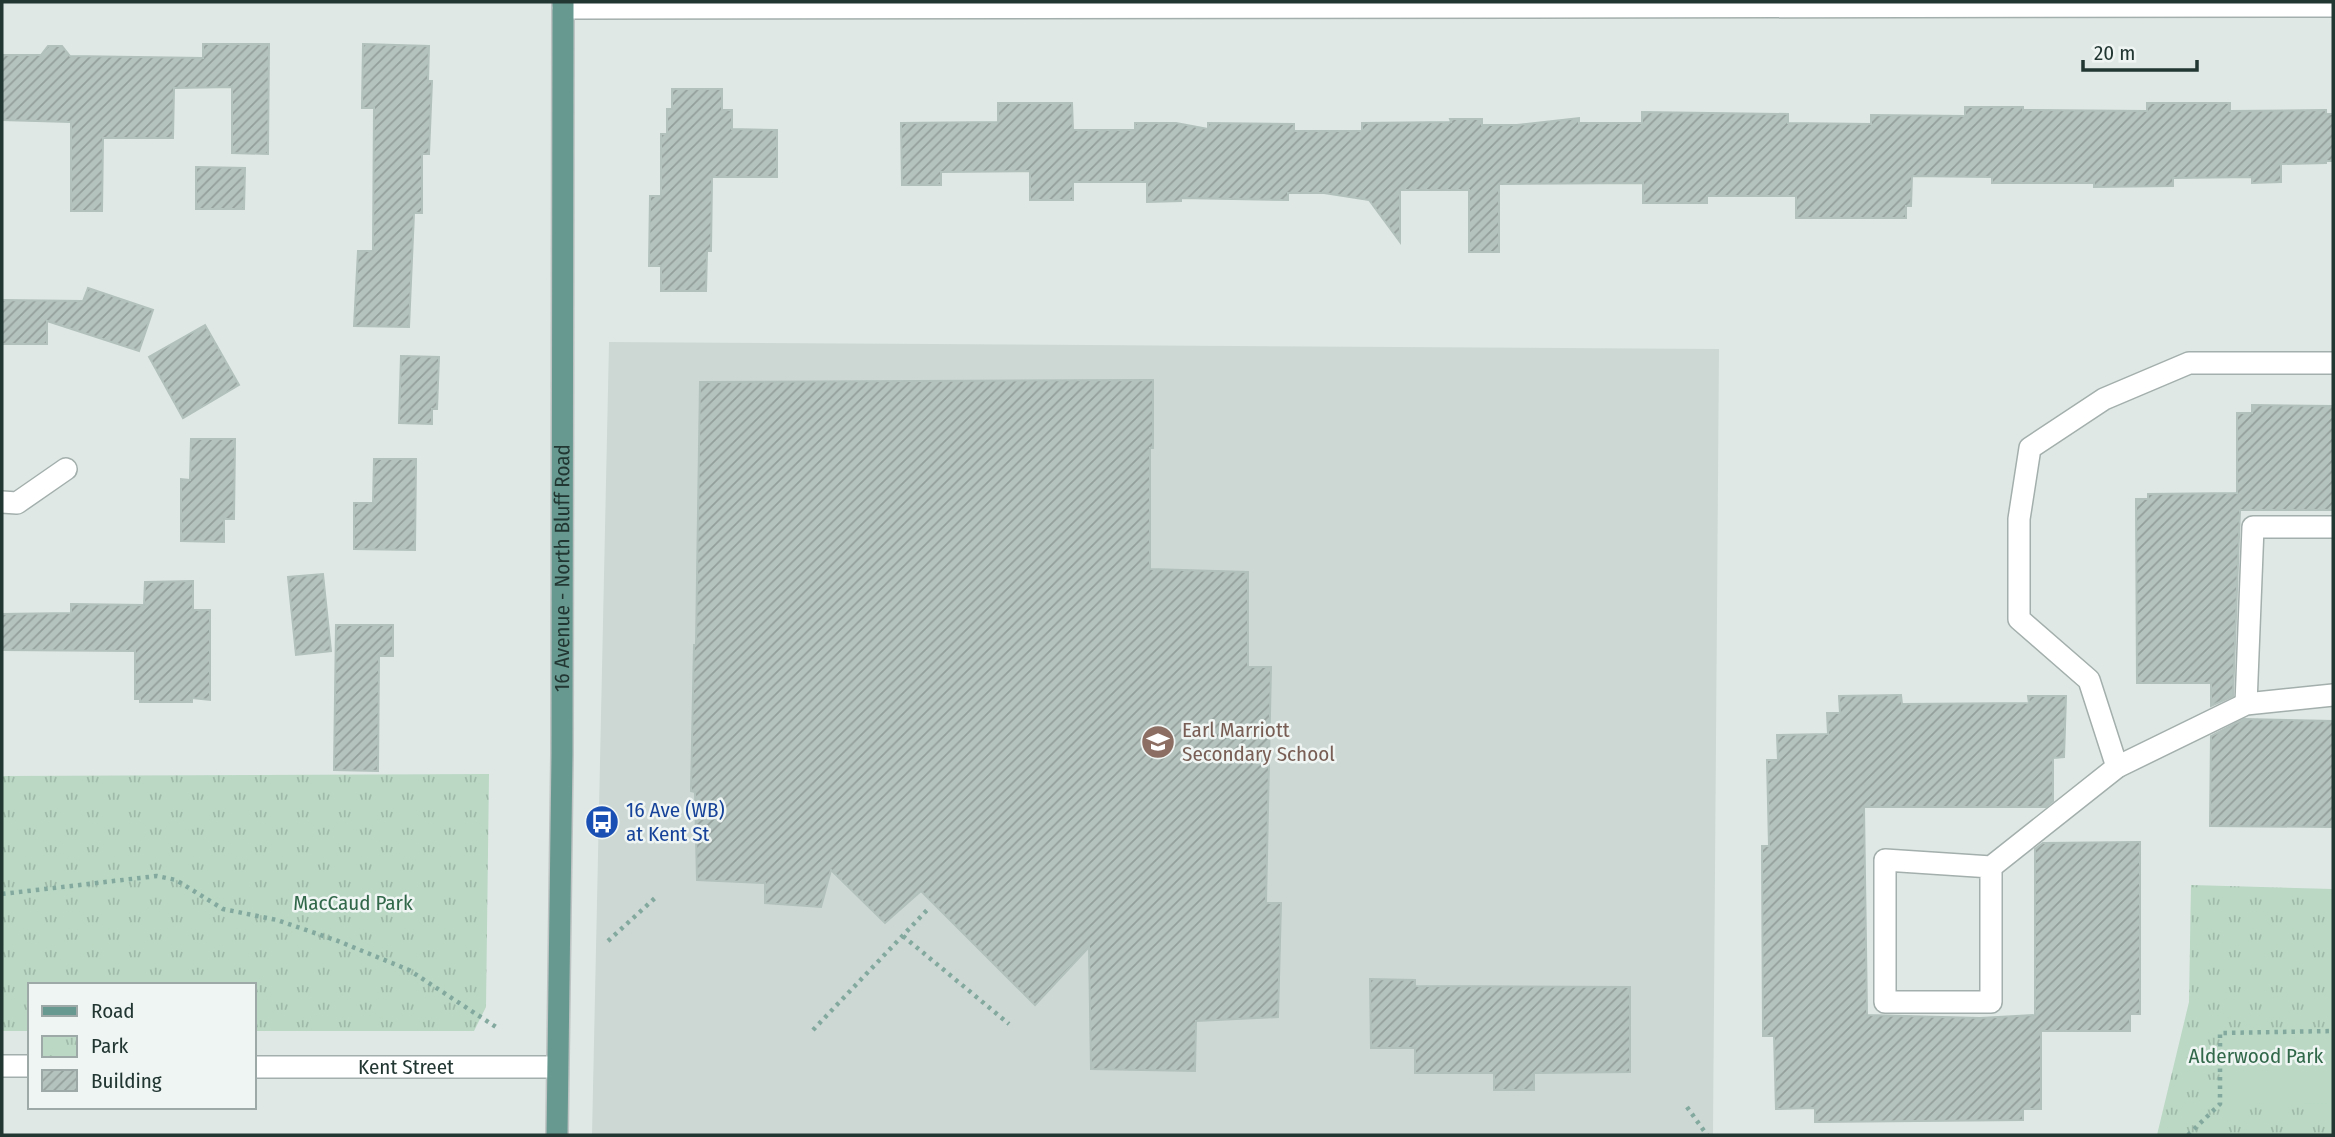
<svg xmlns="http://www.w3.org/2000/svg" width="2335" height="1137" font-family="'Fira Sans Condensed',sans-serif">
<defs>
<pattern id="park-tufts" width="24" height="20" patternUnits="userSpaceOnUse" patternTransform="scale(1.75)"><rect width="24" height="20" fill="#bad8c4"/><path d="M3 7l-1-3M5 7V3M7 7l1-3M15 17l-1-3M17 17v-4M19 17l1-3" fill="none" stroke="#a0baa9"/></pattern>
<pattern id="building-hatch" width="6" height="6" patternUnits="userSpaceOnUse" patternTransform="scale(1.75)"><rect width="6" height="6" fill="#b5c3be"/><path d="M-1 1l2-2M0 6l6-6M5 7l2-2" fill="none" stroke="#939f9b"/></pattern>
</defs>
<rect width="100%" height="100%" fill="#dfe8e5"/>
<!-- built -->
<polygon fill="#cdd8d4" points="609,342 1719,349 1713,1135 592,1135"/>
<!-- park -->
<g fill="url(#park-tufts)">
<polygon points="489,774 486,1007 474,1031 254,1031 254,985 30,985 30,1031 2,1031 2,776"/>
<polygon points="2191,885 2333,889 2333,1135 2157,1135 2189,1002"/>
</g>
<!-- garden -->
<polygon fill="#bad8c4" points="2333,1032 2333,1103 2220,1104 2220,1033"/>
<!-- building -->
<g fill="url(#building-hatch)" stroke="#b2c1bc" stroke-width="2">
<polygon points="203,44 269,44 268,154 232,153 232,87 174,88 173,138 103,138 102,211 71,211 71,122 2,120 2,55 41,55 48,46 62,46 70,56 203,58"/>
<polygon points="363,44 429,46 428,81 432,81 429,154 422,154 422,213 414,213 409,327 354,326 358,251 373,251 374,108 362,108"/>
<polygon points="672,89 722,89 722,110 732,110 732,129 777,130 777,177 712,177 711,251 707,251 706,291 661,291 661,266 649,266 650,196 661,196 661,134 667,134 667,109 672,109"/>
<polygon points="998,103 1072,103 1073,130 1135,130 1135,123 1176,123 1208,129 1208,123 1294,124 1294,131 1362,131 1362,123 1451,122 1450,119 1482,119 1482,125 1517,125 1579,118 1579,123 1642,123 1642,112 1788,114 1788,123 1871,124 1871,115 1965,116 1965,107 2023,107 2023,110 2147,111 2147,103 2230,103 2230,111 2326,110 2326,114 2333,114 2333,161 2326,161 2326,163 2281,164 2281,182 2252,183 2252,177 2173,178 2173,186 2094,187 2094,183 1992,183 1992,177 1912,176 1911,206 1906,206 1906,218 1796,218 1796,196 1707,196 1707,203 1643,203 1643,183 1499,184 1499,252 1469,252 1469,190 1400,190 1400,242 1369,200 1324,193 1288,193 1288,200 1181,198 1181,201 1147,202 1147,182 1073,182 1073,200 1030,200 1030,171 941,172 941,185 902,185 901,123 998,122"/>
<polygon points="196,167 245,168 244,209 196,209"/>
<polygon points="88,288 153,310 139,351 47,321 47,344 2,344 2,300 83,301"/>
<polygon points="205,325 239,385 183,418 149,357"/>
<polygon points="401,356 439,357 437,409 432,409 432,424 399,423"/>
<polygon points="1153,380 1153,448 1150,448 1150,569 1248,572 1248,667 1271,667 1266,903 1281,903 1278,1017 1196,1021 1195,1071 1091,1069 1089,947 1035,1005 921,891 885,923 831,870 821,907 765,903 765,883 697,880 695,792 691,791 694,645 696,645 700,382"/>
<polygon points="2252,405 2333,406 2333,510 2240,510 2233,696 2211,706 2211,683 2137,683 2136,499 2148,499 2148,494 2237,493 2237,413 2252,413"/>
<polygon points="191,439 235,439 234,519 224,519 224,542 181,541 181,479 190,480"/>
<polygon points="374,459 416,459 415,550 354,549 354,503 373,503"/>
<polygon points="323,574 331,651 296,655 288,577"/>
<polygon points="193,581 193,610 210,610 210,700 192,698 192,702 140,702 140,699 135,699 135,651 2,650 2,614 71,613 71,604 144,605 145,582"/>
<polygon points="336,625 393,625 393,656 379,656 378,771 334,770"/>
<polygon points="1901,695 1902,704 2029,703 2028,696 2066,696 2064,757 2053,758 2053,801 2046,807 1864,807 1867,1015 1980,1018 2035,1015 2035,849 2043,843 2140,842 2140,1014 2130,1014 2130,1031 2041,1031 2041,1109 2023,1109 2023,1120 1815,1122 1815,1108 1776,1109 1774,1036 1763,1036 1762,846 1769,846 1767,760 1778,760 1777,735 1828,734 1827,713 1840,713 1839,696"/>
<polygon points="2244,719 2333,721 2333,827 2210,826 2211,736"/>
<polygon points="1370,979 1415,980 1415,986 1630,987 1630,1072 1534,1073 1534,1090 1494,1090 1494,1073 1415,1073 1415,1048 1371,1048"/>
</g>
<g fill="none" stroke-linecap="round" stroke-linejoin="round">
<!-- minor casing -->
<g stroke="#a3afac" stroke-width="24">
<g id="minor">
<polyline points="563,8 2333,6"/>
<polyline points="2,502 17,503 66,469"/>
<polyline points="2246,704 2253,527 2333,527"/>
<polyline points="2117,767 2089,680 2019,619 2019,519 2030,448 2104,399 2189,363 2333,363"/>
<polyline points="1991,867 1991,1002 1885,1002 1885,860 1991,867 2117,767 2246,704 2333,695"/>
<polyline points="2,1066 30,1066"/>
<path id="s1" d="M 254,1067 L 557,1067"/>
</g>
</g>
<!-- major casing -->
<g stroke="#bdc3c2" stroke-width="24">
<g id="major">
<path id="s2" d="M 557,1135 L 562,755 L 563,2"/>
</g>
</g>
<!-- path -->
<g stroke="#83a99f" stroke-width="4.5" stroke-dasharray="3.5 5" stroke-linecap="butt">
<polyline points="2,894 157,876 176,880 223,909 277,920 338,941 409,970 499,1029"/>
<polyline points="903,936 1009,1024"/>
<polyline points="608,941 655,898"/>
<polyline points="813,1030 928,909"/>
<polyline points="1687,1107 1707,1135"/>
<polyline points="2188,1135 2220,1104 2220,1033 2333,1031"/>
</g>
<!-- minor -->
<use href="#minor" stroke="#fff" stroke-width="21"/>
<!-- major -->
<use href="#major" stroke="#689990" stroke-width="21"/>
</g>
<!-- icons -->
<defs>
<g id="school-disc" transform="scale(1.75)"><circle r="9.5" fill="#8d6e63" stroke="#eff5f3"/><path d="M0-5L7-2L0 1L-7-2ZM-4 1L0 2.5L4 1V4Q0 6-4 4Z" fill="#fff"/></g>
<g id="bus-disc" transform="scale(1.75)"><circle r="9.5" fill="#1a4fb4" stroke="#eff5f3"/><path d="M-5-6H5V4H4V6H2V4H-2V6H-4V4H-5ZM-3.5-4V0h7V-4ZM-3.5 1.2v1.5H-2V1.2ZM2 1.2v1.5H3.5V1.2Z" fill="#fff"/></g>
</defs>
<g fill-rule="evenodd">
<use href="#school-disc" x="1158" y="742"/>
<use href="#bus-disc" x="602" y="822"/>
</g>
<g text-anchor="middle" stroke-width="5" stroke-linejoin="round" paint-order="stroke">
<!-- street labels -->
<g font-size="21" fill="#223632" stroke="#eff5f3">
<text dy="7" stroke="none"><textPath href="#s2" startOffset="567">16 Avenue - North Bluff Road</textPath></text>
<text dy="7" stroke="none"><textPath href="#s1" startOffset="152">Kent Street</textPath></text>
</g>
<!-- education labels -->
<g font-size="21" fill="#785e54" stroke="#eff5f3" text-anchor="start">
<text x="1182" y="737">Earl Marriott<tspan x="1182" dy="24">Secondary School</tspan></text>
</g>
<!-- transit labels -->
<g font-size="21" fill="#164399" stroke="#eff5f3" text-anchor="start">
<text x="626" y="817">16 Ave (WB)<tspan x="626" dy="24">at Kent St</tspan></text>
</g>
<!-- park labels -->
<g font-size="21" fill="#31684a" stroke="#eff5f3">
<text x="353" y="910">MacCaud Park</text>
<text x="2256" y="1063">Alderwood Park</text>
</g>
</g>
<!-- border -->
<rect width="2335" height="1137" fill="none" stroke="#223632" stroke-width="7"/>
<!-- legend -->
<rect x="28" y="983" width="228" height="126" fill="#eff5f3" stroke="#9da9a6" stroke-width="2"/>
<rect x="42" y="1006" width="35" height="10" fill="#689990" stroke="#9da9a6" stroke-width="2"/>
<text x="91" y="1018" font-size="21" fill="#223632">Road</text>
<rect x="42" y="1036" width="35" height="21" fill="url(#park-tufts)" stroke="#9da9a6" stroke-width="2"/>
<text x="91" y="1053" font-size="21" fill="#223632">Park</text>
<rect x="42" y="1070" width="35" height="21" fill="url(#building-hatch)" stroke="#9da9a6" stroke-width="2"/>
<text x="91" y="1088" font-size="21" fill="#223632">Building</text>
<!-- scale -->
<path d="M2083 60v10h114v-10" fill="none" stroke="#223632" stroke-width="3.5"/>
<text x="2094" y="60" font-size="21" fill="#223632" stroke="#eff5f3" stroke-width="5" paint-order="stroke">20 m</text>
</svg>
